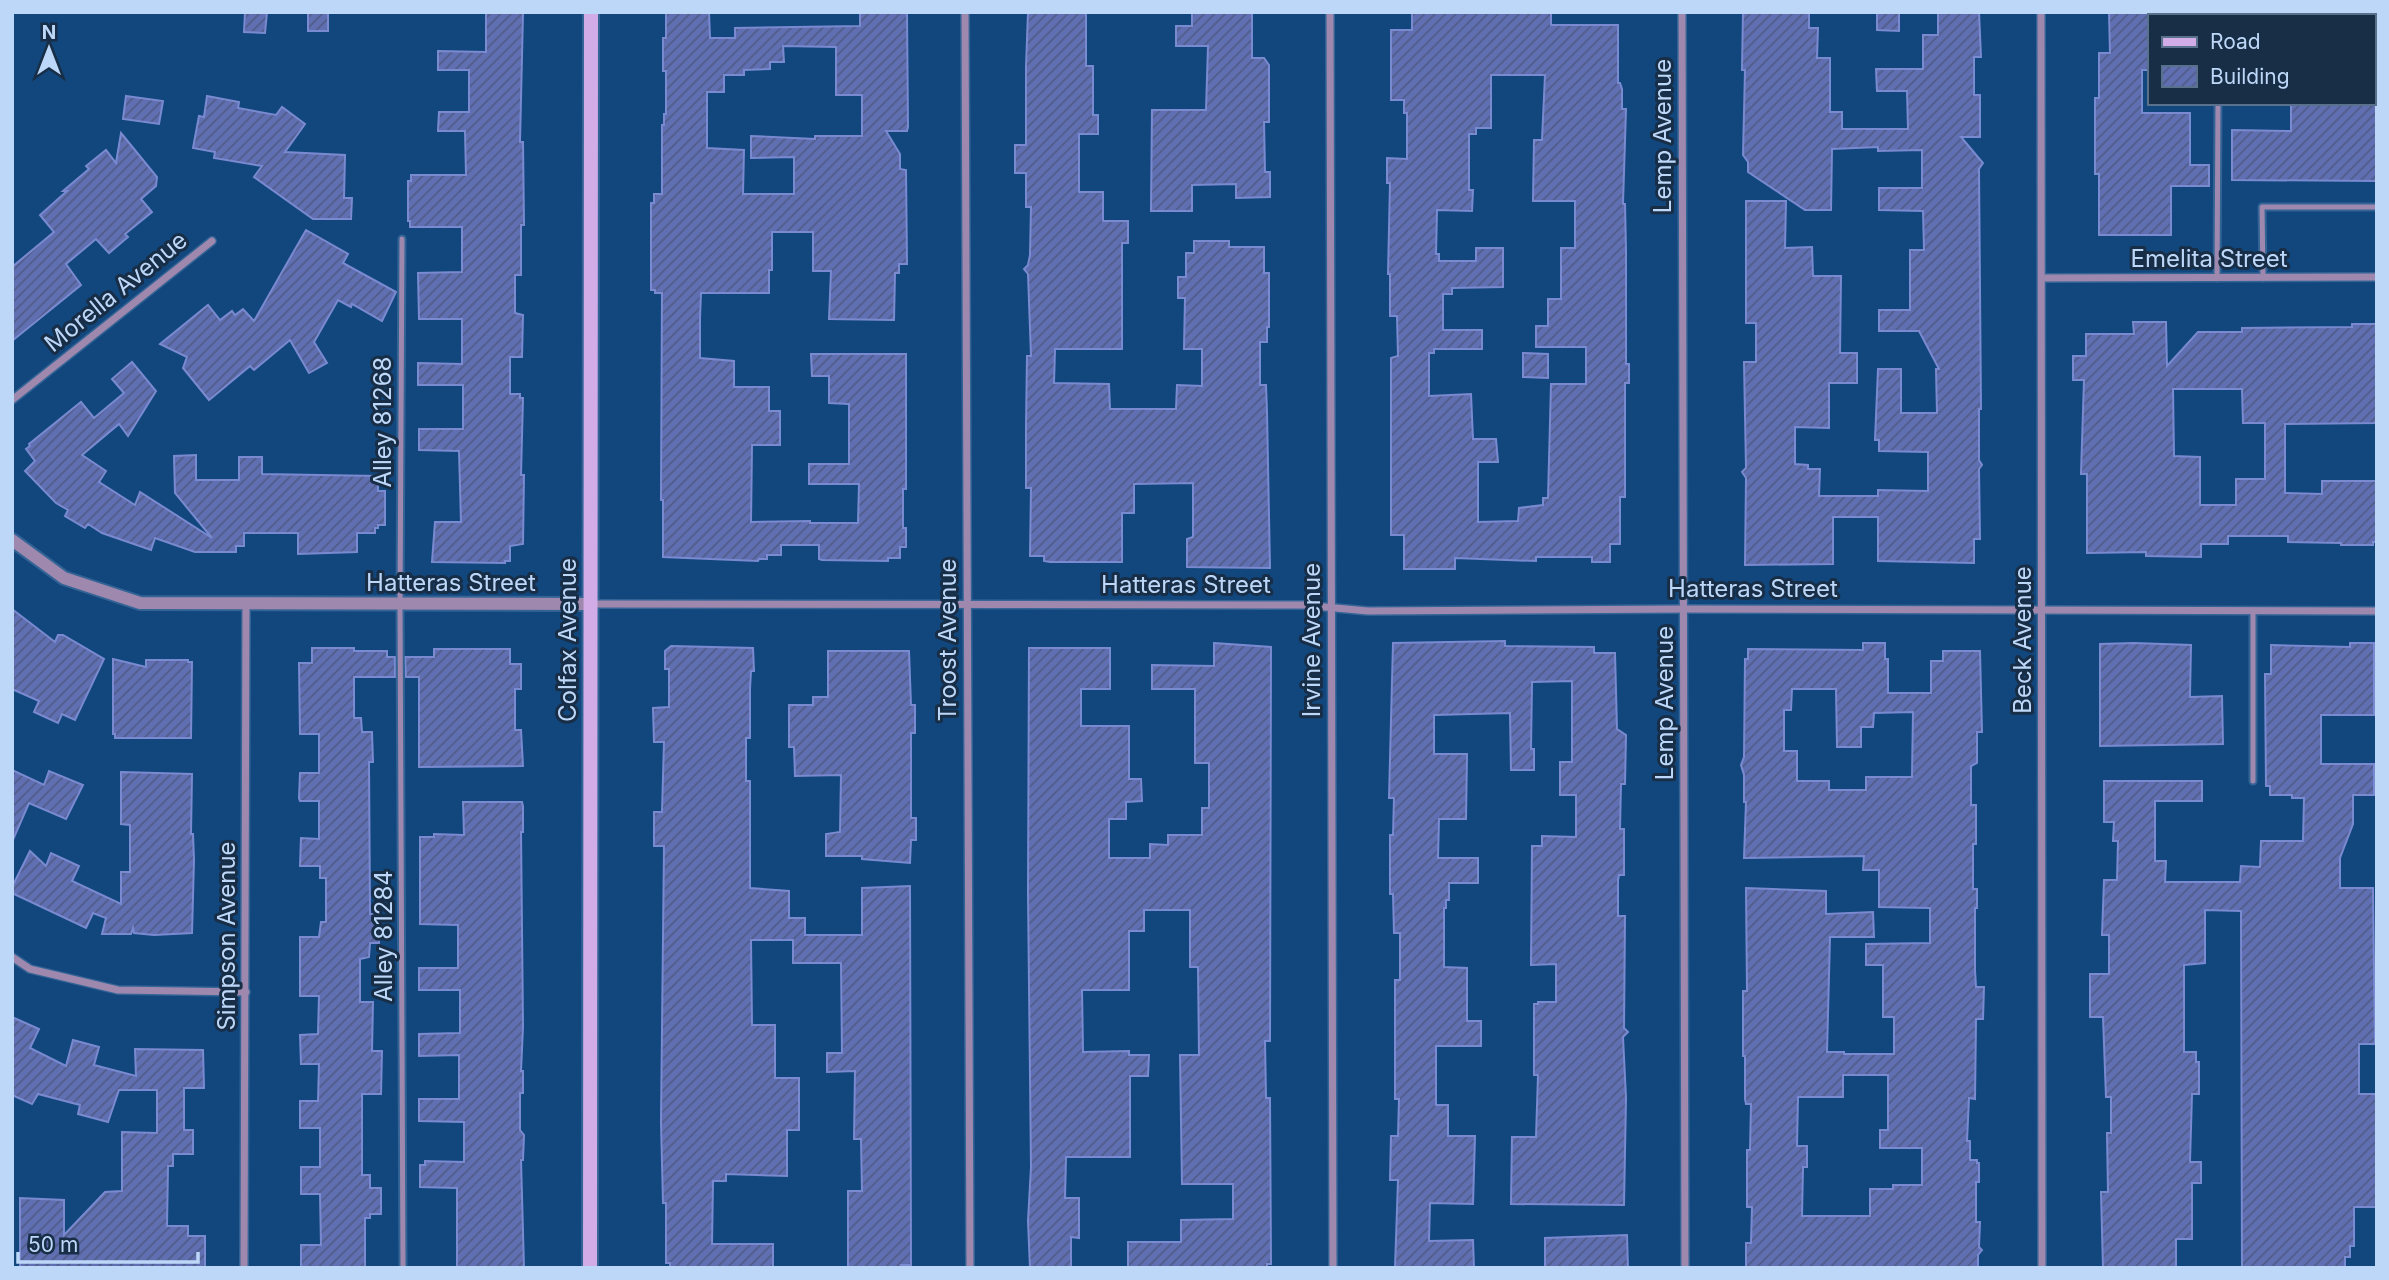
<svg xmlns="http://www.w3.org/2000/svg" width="2389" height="1280" font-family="Inter,sans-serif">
<defs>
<pattern id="building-hatch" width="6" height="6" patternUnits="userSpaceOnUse" patternTransform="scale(1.75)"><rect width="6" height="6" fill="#606fb2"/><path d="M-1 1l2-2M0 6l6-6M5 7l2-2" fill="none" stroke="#505c88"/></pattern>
</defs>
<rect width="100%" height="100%" fill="#12477d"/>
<!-- building -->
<g fill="url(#building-hatch)" stroke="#7a8ad0" stroke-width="2" fill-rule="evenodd">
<polygon points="245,12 267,12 265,33 244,32"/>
<rect x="308" y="12" width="20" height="19"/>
<polygon points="486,12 523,13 520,142 523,142 524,225 521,225 521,275 515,275 515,313 523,315 522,357 510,357 510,394 520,394 520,398 523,398 521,475 524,475 523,544 510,546 510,561 505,561 505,563 432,562 435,522 461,522 459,451 419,450 419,429 463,429 463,385 418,385 418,363 462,364 462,319 419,319 418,273 462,272 462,227 410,227 410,221 408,221 408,181 411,181 411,175 466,175 465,131 438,131 439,112 469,112 469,70 438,70 438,51 486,52"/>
<path d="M 666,12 L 709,12 L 710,38 L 735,38 L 735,28 L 860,26 L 860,12 L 907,12 L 908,127 L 907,131 L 886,131 L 900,154 L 900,169 L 906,170 L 907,264 L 899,264 L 899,273 L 895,273 L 894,320 L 829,319 L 831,271 L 813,271 L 813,232 L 772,232 L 772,270 L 769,270 L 769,293 L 701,293 L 700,318 L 700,358 L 734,361 L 734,387 L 769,387 L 769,411 L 780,411 L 780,445 L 752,445 L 751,522 L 810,521 L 810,523 L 858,523 L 859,484 L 809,484 L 809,464 L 849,464 L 849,404 L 829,403 L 829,376 L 812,376 L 811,354 L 906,354 L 906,489 L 903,489 L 903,528 L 906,528 L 906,547 L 900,547 L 900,558 L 888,558 L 888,561 L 822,560 L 819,559 L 819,545 L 781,545 L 781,555 L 767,555 L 767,559 L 759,559 L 758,561 L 663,557 L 663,500 L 661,500 L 662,293 L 655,293 L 655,290 L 651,290 L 651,203 L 654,203 L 654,194 L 662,194 L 662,125 L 664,125 L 664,114 L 666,114 L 666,71 L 663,71 L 663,38 L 666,38 ZM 783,46 L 836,47 L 836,95 L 862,95 L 862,136 L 815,136 L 815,139 L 751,136 L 751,158 L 794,157 L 794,194 L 743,194 L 744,150 L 707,148 L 707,92 L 724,92 L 724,75 L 744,75 L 744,70 L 770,69 L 770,62 L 784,62 Z"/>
<polygon points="1028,12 1086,12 1086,66 1093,66 1093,115 1098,115 1098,134 1079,134 1079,192 1103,192 1103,221 1128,221 1128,243 1122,243 1122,349 1055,349 1054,383 1109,384 1110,409 1176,409 1177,385 1202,386 1202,349 1184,349 1185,298 1178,298 1178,277 1186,277 1186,253 1194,253 1194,241 1229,241 1229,247 1264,247 1264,273 1269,273 1269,327 1267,327 1267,342 1260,342 1260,385 1266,385 1267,412 1270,568 1187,567 1187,539 1193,537 1193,483 1134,484 1134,513 1122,513 1122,562 1050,562 1044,561 1044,556 1030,556 1031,488 1026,488 1026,426 1027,356 1031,356 1028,274 1024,269 1028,265 1030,255 1031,207 1026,207 1026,173 1015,173 1015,145 1026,145 1026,67"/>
<polygon points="1192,12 1252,12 1252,58 1264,58 1269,65 1269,122 1264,122 1265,172 1270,172 1270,197 1236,198 1236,184 1192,185 1192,211 1151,211 1152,110 1206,110 1208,46 1176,46 1176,26 1192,26"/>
<path d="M 1412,12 L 1551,12 L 1551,25 L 1618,25 L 1618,83 L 1620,83 L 1622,89 L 1622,109 L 1626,109 L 1623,204 L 1625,204 L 1626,251 L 1626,364 L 1629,364 L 1629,383 L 1625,383 L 1625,497 L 1620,497 L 1620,544 L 1610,544 L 1610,562 L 1592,562 L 1592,557 L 1536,557 L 1536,561 L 1455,558 L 1455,569 L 1404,569 L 1404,535 L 1391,535 L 1391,358 L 1398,356 L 1397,316 L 1390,316 L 1390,274 L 1388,274 L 1390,183 L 1387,183 L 1387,158 L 1407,159 L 1407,113 L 1404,113 L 1404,100 L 1391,100 L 1391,30 L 1412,30 ZM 1491,75 L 1545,75 L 1542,140 L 1534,140 L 1533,201 L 1575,201 L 1575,248 L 1561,248 L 1561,299 L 1548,299 L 1548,326 L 1536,326 L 1536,347 L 1586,347 L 1586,384 L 1551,384 L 1548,498 L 1543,498 L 1543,505 L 1519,508 L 1518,521 L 1478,522 L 1478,462 L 1498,462 L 1496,439 L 1473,439 L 1471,394 L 1429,396 L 1429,353 L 1434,353 L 1434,349 L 1482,349 L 1482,330 L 1443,330 L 1443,294 L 1452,294 L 1452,288 L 1503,287 L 1503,248 L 1476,248 L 1476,261 L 1439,261 L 1439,254 L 1436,254 L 1437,210 L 1472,211 L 1473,190 L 1469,190 L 1469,134 L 1476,134 L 1476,128 L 1491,128 Z"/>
<polygon points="1743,12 1809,12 1809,28 1818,28 1817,58 1830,58 1830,112 1842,112 1842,129 1908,129 1907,91 1877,91 1876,69 1923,69 1923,35 1938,35 1938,12 1979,12 1981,57 1974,57 1974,95 1980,95 1980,137 1961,137 1983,163 1979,169 1981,409 1979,409 1979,460 1982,465 1979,469 1980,539 1974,539 1974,563 1878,561 1878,517 1833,517 1833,564 1745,565 1746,478 1742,472 1746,468 1744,362 1756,362 1756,323 1746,323 1746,201 1786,201 1785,248 1812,247 1813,276 1841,276 1840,353 1857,353 1857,383 1829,383 1829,428 1795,427 1795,464 1808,465 1808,469 1820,469 1819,496 1878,496 1878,490 1928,491 1928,452 1879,451 1879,440 1875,440 1878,369 1901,369 1901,413 1937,413 1936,369 1939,369 1919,331 1879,331 1879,310 1910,310 1910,250 1924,250 1923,211 1879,210 1879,188 1922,188 1922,150 1878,151 1878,147 1832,149 1831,210 1805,210 1748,172 1748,162 1743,155 1745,70 1742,70"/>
<polygon points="1877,12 1899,12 1899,31 1877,30"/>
<polygon points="2109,12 2149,12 2149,70 2142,70 2142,113 2190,113 2190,165 2209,165 2209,186 2171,186 2171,235 2099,235 2099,174 2095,174 2095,98 2099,98 2099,53 2110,53"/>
<polygon points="126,96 163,101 159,124 123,119"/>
<polygon points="207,96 239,102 238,108 276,115 282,107 305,124 285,152 345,155 344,198 352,198 351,219 313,219 254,177 262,166 214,158 215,152 193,148 199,116 204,117"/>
<polygon points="2291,103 2377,103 2377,181 2232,180 2232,130 2291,131"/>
<polygon points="121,133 157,177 156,186 141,199 152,212 125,234 128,237 109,253 96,239 66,264 81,285 12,341 12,267 54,232 40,215 67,191 63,191 89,169 86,166 106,150 116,163"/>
<polygon points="306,230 348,254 343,263 396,292 382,321 352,304 351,307 338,300 314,342 327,363 309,373 290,340 254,370 250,366 209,400 183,368 187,357 160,344 208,305 220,320 232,311 235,315 243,309 254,321"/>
<path d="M 2133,322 L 2166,322 L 2167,366 L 2198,332 L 2242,332 L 2242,328 L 2352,327 L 2352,324 L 2377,324 L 2377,423 L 2285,424 L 2285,493 L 2322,494 L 2322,481 L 2377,481 L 2377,542 L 2373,542 L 2373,545 L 2341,545 L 2341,543 L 2288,542 L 2288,536 L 2228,536 L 2228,544 L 2201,544 L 2201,557 L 2146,556 L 2146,552 L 2087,553 L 2087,474 L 2081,474 L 2084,380 L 2073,380 L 2073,356 L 2086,356 L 2086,334 L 2134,334 ZM 2173,389 L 2242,389 L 2243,423 L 2265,423 L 2265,479 L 2236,479 L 2236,505 L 2200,505 L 2200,457 L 2174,456 Z"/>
<polygon points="1523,353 1548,354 1548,378 1523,377"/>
<polygon points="132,362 156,391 128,436 119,424 82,455 106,471 99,482 135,505 140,492 212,538 175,493 174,456 196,455 196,480 239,480 239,457 262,457 262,474 378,476 378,491 385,491 385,525 378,525 378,528 375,528 375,533 357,533 357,552 298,554 298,533 244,533 244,546 236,546 236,552 195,552 155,538 151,550 102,533 88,524 85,528 65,516 68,510 56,503 25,471 35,461 26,449 30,446 29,444 81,402 94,418 124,393 112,379"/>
<polygon points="12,609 55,642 58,635 63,635 104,659 75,720 62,714 58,723 34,712 39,701 12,689"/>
<polygon points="1505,641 1505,646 1594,647 1594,653 1615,653 1617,729 1626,735 1625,784 1621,784 1620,829 1624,829 1624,875 1619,875 1618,880 1618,916 1625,916 1624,1028 1628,1032 1623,1037 1626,1098 1624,1205 1511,1204 1512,1137 1536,1137 1538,1075 1534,1075 1534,1004 1538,1004 1538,1002 1556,1002 1556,964 1531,965 1532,846 1542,846 1542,836 1576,837 1576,795 1560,795 1560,762 1572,762 1572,681 1532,682 1531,749 1534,749 1534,770 1511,770 1510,713 1434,715 1434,754 1467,754 1466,819 1439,819 1438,858 1478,858 1478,883 1449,883 1449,900 1446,900 1446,908 1444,908 1444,967 1467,968 1467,1021 1481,1021 1481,1046 1436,1046 1436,1105 1448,1105 1448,1136 1475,1136 1473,1204 1430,1203 1429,1241 1473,1240 1474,1268 1395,1268 1398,1180 1390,1180 1391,1136 1398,1136 1399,1099 1395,1099 1395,980 1400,980 1400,933 1394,933 1393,894 1390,894 1390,835 1393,835 1394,798 1389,798 1393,643"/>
<polygon points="1214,643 1271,647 1270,1041 1265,1041 1266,1098 1270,1098 1271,1264 1267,1264 1267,1268 1128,1268 1128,1242 1181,1242 1181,1220 1233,1219 1233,1184 1182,1184 1180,1055 1199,1055 1198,967 1190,967 1190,910 1144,910 1144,931 1129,931 1129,990 1082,990 1083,1052 1129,1051 1129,1055 1149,1055 1148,1076 1130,1076 1130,1157 1066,1157 1065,1198 1079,1198 1079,1238 1071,1237 1071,1268 1030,1268 1028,1221 1031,1167 1028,894 1029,648 1110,648 1110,689 1081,689 1081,726 1129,726 1129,779 1141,779 1142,801 1126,802 1126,819 1109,819 1109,858 1150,858 1150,844 1168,845 1168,835 1202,835 1202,808 1209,808 1209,763 1195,763 1195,689 1152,689 1152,665 1214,666"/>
<path d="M 1863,643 L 1885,643 L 1885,659 L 1888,659 L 1888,693 L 1931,693 L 1931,661 L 1943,661 L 1943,651 L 1980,651 L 1982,732 L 1977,732 L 1977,763 L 1971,766 L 1971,805 L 1976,805 L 1976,844 L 1973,844 L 1973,889 L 1977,889 L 1977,908 L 1975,908 L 1975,970 L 1976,987 L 1984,987 L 1983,1019 L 1976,1019 L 1975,1099 L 1969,1098 L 1967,1141 L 1970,1141 L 1970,1160 L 1977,1160 L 1977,1163 L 1979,1163 L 1979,1182 L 1976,1182 L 1976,1222 L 1980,1222 L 1979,1247 L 1982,1250 L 1978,1255 L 1978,1268 L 1746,1268 L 1746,1243 L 1751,1243 L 1752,1207 L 1747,1207 L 1747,1150 L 1750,1150 L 1751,1104 L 1746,1104 L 1745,1099 L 1745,1056 L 1743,1056 L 1743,991 L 1747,991 L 1746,888 L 1826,891 L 1826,914 L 1873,912 L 1874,937 L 1830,937 L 1827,1052 L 1844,1052 L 1844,1054 L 1894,1054 L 1894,1017 L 1883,1017 L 1883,965 L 1866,965 L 1866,944 L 1930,943 L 1930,908 L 1879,907 L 1879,870 L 1863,870 L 1864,856 L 1744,858 L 1746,802 L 1744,802 L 1744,775 L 1741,765 L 1744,757 L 1745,659 L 1748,659 L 1748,649 L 1863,650 ZM 1792,689 L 1836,689 L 1837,747 L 1861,747 L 1861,727 L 1873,727 L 1874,713 L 1913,712 L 1912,777 L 1866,777 L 1866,790 L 1829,790 L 1829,781 L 1797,781 L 1797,751 L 1784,751 L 1784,710 L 1791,710 ZM 1843,1075 L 1888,1075 L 1888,1130 L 1880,1130 L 1880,1148 L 1922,1148 L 1922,1185 L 1893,1185 L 1893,1189 L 1870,1189 L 1870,1216 L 1802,1216 L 1803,1167 L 1807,1167 L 1807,1146 L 1797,1146 L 1798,1097 L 1843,1097 Z"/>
<polygon points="2134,643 2191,645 2190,697 2222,696 2223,744 2100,746 2100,644"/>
<polygon points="2350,643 2374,643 2374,715 2321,715 2321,764 2374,764 2374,795 2353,795 2353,824 2340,858 2340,888 2373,888 2375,1044 2359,1044 2359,1094 2375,1094 2377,1099 2377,1207 2354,1207 2354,1246 2350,1246 2350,1257 2345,1257 2345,1268 2242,1268 2241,911 2205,910 2205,963 2184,965 2184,1052 2196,1052 2196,1062 2199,1062 2199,1094 2192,1094 2190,1162 2201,1162 2201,1183 2192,1183 2192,1239 2176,1239 2176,1268 2103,1268 2101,1192 2108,1192 2107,1133 2111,1133 2111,1097 2106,1097 2103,1017 2090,1017 2090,974 2109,974 2109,935 2102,935 2104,880 2117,880 2118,841 2113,841 2114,822 2104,822 2104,781 2202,781 2202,801 2155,801 2155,861 2166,861 2165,882 2240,882 2241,866 2260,867 2261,841 2303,841 2304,798 2292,798 2292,795 2270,795 2270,786 2266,786 2265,674 2271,674 2271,645 2350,647"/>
<polygon points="671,646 753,648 754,671 751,671 750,689 750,738 746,738 746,781 750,781 750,888 789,891 789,918 805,918 805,935 862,935 862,888 910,886 911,1265 901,1265 901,1268 848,1268 848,1191 862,1191 861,1139 854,1139 855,1071 827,1072 827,1053 842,1053 841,963 793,963 793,940 751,940 752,1025 775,1025 775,1078 799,1078 799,1130 787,1130 787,1176 726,1174 726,1181 713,1181 712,1244 773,1244 773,1268 670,1268 670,1263 666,1263 666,1203 663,1203 661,1122 664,846 654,846 654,812 662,812 664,742 654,742 653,708 669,707 669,669 665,669 665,651"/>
<polygon points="312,648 354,648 354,651 387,651 387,657 395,657 395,677 354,677 354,718 361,718 362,732 372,732 373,762 369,762 370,914 380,914 379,943 370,943 369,957 360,959 360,1002 373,1002 372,1051 382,1051 381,1094 362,1094 362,1175 370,1175 370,1188 381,1188 381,1214 370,1214 370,1218 365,1218 365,1268 301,1268 301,1245 321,1245 320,1194 301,1194 301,1167 320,1167 320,1128 300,1128 300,1101 318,1101 319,1064 301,1064 300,1035 318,1034 319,996 300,996 300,937 319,937 321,922 326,922 326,878 320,878 320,866 300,866 301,838 319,839 319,801 300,801 299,798 300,773 319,773 319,734 300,734 299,663 312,663"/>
<polygon points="434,649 510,649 510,664 521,664 521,689 515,689 515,730 521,730 523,766 419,767 419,677 406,677 405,657 434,657"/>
<polygon points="828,651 909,651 911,705 915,705 915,733 911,733 911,818 916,818 916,840 911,840 910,863 862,859 862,856 826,856 826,834 840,832 841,775 795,776 794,747 789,747 789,705 813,705 813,697 828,697"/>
<polygon points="113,659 146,667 146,660 188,660 188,662 192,662 191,738 115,738 115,734 113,734"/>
<polygon points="12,770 44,785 49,771 83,785 66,819 29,803 12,842"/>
<polygon points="121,772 192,774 191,834 193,834 194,860 192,933 154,935 134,933 133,928 131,934 102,934 106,918 93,913 86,928 12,893 12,887 30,851 46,866 51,853 79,866 72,881 121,904 121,872 130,872 130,825 121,824"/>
<polygon points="463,802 522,802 523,806 523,832 521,832 523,1027 521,1071 523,1071 523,1093 520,1093 520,1130 524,1135 523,1160 521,1160 524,1268 457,1268 457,1188 420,1187 420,1165 425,1165 425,1161 464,1162 464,1122 419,1121 419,1099 459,1099 459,1055 419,1056 419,1034 460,1033 460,990 419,990 419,968 458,968 458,925 420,924 420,837 434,837 434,834 464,835"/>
<polygon points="12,1017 39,1029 30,1048 66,1066 73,1040 99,1047 94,1065 136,1076 135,1049 203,1050 204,1088 184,1088 184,1130 193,1130 193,1154 173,1154 173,1166 168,1166 167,1226 188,1226 188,1236 205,1236 205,1268 20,1268 20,1198 64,1200 64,1235 105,1192 122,1191 122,1132 157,1133 157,1090 119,1090 108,1122 78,1114 80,1105 38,1094 32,1104 12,1095"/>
<polygon points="1627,1235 1628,1268 1545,1268 1545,1238"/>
</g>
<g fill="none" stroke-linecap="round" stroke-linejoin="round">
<!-- service casing -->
<g stroke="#346496" stroke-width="9">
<g id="service">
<polyline points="2219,16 2219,12"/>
<polyline points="2299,16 2299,12"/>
<polyline points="402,239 400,604 403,1268"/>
<polyline points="2217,278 2218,103"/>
<polyline points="2263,278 2262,207 2377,207"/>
<polyline points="2253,611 2253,781"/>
</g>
</g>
<!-- minor casing -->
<g stroke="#346496" stroke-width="10">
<g id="minor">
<polyline points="965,12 970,1268"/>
<polyline points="1330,12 1333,1268"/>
<polyline points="1682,12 1685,1268"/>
<polyline points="2041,12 2042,1268"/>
<polyline points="2042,278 2377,277"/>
<polyline points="12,400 212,241"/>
<polyline points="591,604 1303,605 1368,611 1685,609 2377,611"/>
<polyline points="12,957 30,969 118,990 246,992"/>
<polyline points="244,1268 246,604"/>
</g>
</g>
<!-- tertiary casing -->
<g stroke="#346496" stroke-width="16">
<polyline id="tertiary" points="12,540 64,578 140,603 591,604"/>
</g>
<!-- secondary casing -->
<g stroke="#346496" stroke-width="18">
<polyline id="secondary" points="590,1268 591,12"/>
</g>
<!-- service -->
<use href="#service" stroke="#9f88ad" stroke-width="5"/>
<!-- minor -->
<use href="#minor" stroke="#9f88ad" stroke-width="7"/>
<!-- tertiary -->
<use href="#tertiary" stroke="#9f88ad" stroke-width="12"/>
<!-- secondary -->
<use href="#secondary" stroke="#d1ace7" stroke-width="14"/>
</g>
<g text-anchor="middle" stroke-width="6" stroke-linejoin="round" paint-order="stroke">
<!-- street labels -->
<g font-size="24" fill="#bdd7f8" stroke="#182d46">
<text transform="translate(1663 136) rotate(-90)" y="8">Lemp Avenue</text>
<text x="2209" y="267">Emelita Street</text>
<text transform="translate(116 292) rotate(-39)" y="8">Morella Avenue</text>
<text transform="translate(383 422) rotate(-90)" y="8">Alley 81268</text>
<text x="451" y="591">Hatteras Street</text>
<text x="1186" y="593">Hatteras Street</text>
<text x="1753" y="597">Hatteras Street</text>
<text transform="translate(568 640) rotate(-90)" y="8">Colfax Avenue</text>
<text transform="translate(948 640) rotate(-90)" y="8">Troost Avenue</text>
<text transform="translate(1312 640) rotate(-90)" y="8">Irvine Avenue</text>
<text transform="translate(2023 640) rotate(-90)" y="8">Beck Avenue</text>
<text transform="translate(1665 703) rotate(-90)" y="8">Lemp Avenue</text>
<text transform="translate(227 936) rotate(-90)" y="8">Simpson Avenue</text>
<text transform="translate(384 936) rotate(-90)" y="8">Alley 81284</text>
</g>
</g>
<!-- border -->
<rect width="2389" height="1280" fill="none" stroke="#bdd7f8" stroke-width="28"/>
<!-- legend -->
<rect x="2148" y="14" width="228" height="91" fill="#182d46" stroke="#5a718d" stroke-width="2"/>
<rect x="2162" y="37" width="35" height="10" fill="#d1ace7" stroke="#5a718d" stroke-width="2"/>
<text x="2210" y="49" font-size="21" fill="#bdd7f8">Road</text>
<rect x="2162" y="66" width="35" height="21" fill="url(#building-hatch)" stroke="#5a718d" stroke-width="2"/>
<text x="2210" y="84" font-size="21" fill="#bdd7f8">Building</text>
<!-- north arrow -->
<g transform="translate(49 49)" stroke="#182d46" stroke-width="5" paint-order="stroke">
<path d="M0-5L12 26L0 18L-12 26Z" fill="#bdd7f8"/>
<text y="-10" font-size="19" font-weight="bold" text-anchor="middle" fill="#bdd7f8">N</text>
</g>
<!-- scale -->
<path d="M18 1252v10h180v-10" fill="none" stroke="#bdd7f8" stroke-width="3.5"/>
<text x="28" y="1252" font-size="21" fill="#bdd7f8" stroke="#182d46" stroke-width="5" paint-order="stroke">50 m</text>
</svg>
